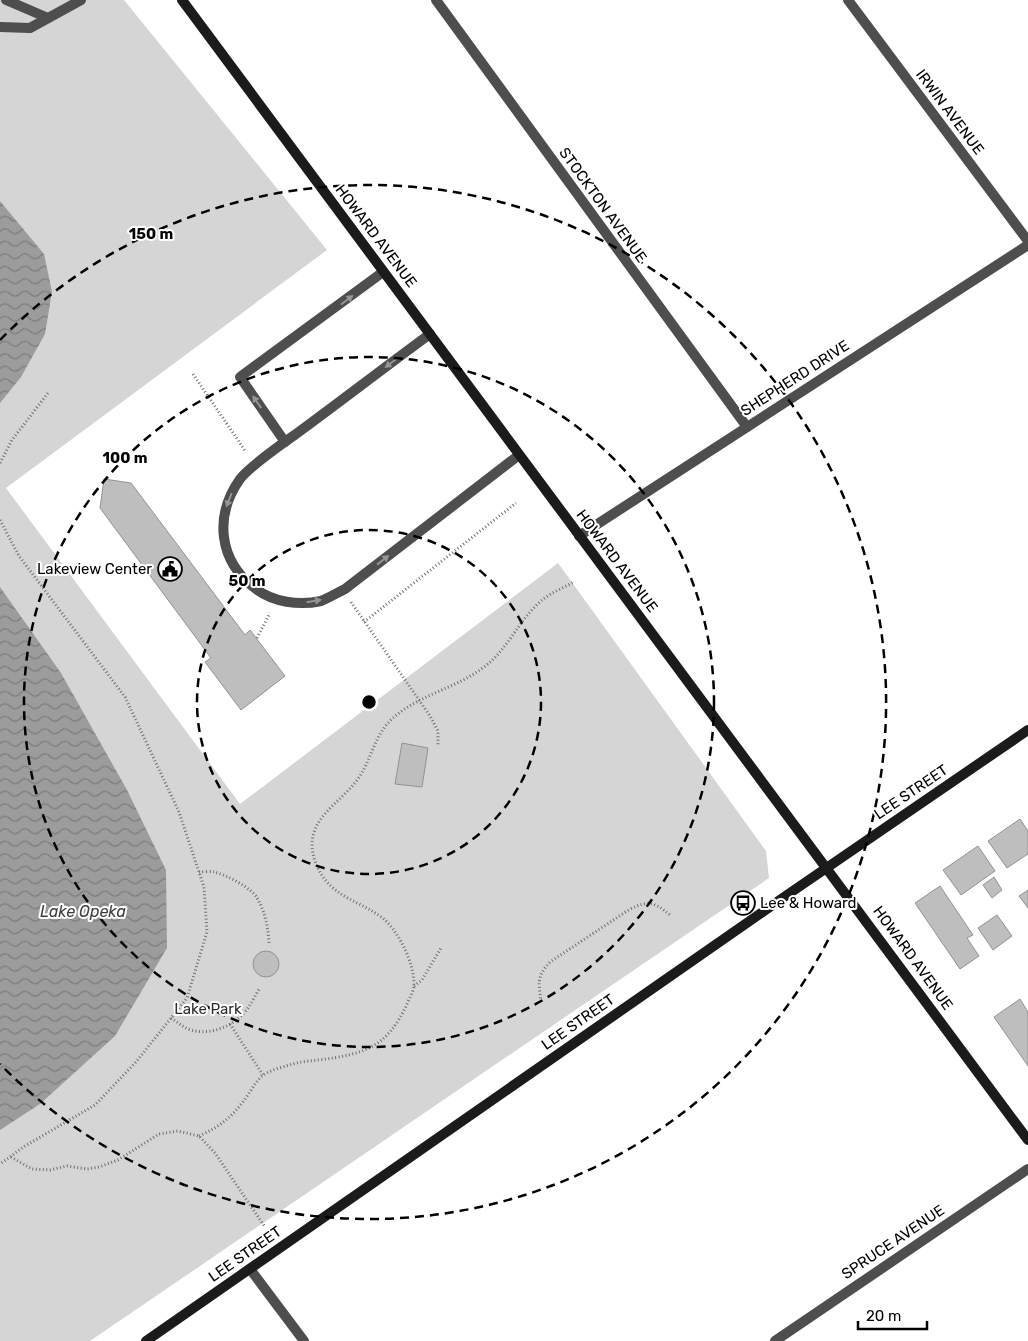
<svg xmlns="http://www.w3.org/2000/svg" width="1028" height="1341" font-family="Rubik,sans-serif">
<defs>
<pattern id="water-waves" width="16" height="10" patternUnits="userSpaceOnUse" patternTransform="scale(1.25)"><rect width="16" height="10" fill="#9c9c9c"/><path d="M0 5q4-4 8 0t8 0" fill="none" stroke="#7d7d7d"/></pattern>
</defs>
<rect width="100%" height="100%" fill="#fff"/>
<!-- park -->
<polygon fill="#d5d5d5" points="0,0 124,0 327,250 6,488 240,804 558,563 766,851 769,878 90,1341 0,1341"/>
<!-- water -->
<g fill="url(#water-waves)">
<polygon points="0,201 44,254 52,292 45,334 21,377 0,403"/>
<polygon points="0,587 61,673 127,790 166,870 167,948 115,1036 40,1104 0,1130"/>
</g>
<!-- building -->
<g fill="#bebebe" stroke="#929292">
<polygon points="104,479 131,483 245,635 250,630 285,676 241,710 205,662 211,658 100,508"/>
<polygon points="402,743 428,748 422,787 395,784"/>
<polygon points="1020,819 1028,831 1028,854 1007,868 988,841"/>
<polygon points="978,846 995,871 961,895 943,870"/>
<polygon points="994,877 1002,890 992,898 983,885"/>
<polygon points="940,886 973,935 967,938 979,956 960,969 915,903"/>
<polygon points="1028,890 1028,908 1019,896"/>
<polygon points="997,915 1012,936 993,950 978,928"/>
<circle cx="266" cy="964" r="13"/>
<polygon points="1020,999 1028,1012 1028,1066 994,1017"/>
</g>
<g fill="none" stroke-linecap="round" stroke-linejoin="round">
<!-- path -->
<g stroke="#707070" stroke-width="3" stroke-dasharray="1 2.5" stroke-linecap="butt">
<polyline points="193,374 246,452"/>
<polyline points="0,463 12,440 48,393"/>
<polyline points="0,520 19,556 125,697 179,812 204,887 207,932 187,998 136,1062 95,1105 25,1146 0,1164"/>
<polyline points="351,602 430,716 438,731 438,745"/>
<polyline points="364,622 516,503"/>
<polyline points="257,638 270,613"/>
<path d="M 199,872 C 203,872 210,871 214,872 C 225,874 252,888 257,898 C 265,911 268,927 269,943"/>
<polyline points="414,986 422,980 441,948"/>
<path d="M 541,1002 C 539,983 536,977 550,962 L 630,909 C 649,900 654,902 670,915"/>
<path d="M 171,1018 C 177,1022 182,1026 188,1029 C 210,1037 235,1026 248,1008 C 252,1002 256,994 260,988"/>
<polyline points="230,1024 263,1075"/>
<path d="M 199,1136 C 217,1128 230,1119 242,1103 C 249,1095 254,1083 262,1076 C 268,1071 279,1068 286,1066 C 297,1062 308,1061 319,1060 C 364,1054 387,1048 407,1004 C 409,999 414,991 414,985 C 414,966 404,944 393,929 C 372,900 330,904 315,861 C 301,819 341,805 360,776 C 372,757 375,734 393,718 C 421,693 460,688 489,663 C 509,646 520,619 541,601 C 550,593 563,588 574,582"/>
<polyline points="11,1157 32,1169 50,1170 67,1166 87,1169 99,1167 118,1160 159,1134 178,1131 199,1136 215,1153 265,1227"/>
</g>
<!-- lane -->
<g stroke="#4e4e4e" stroke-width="10">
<polyline points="6,0 48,18"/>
<polyline points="0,27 30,28 81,0"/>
<path d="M 430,334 C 385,367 341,401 296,434 C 282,444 250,466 240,479 C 214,516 218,561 256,589 C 273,602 299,606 321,601 C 329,598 337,593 345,589 L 519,455"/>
<polyline points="285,442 240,377 383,272"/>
</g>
<!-- street -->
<g stroke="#4e4e4e" stroke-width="10">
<polyline points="436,0 747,427"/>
<polyline points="848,0 1028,241"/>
<polyline points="579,536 1028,245"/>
<polyline points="250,1269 304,1341"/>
<polyline points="775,1341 1028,1169"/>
</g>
<!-- secondary -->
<g stroke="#1b1b1b" stroke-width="10">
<polyline points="182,0 1028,1140"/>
<polyline points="146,1341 787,895 1028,730"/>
</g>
</g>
<!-- one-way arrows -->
<defs><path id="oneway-solid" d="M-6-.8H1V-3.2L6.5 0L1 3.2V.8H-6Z" transform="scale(1.25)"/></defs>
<g fill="#959595">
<use href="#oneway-solid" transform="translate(347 300) rotate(-37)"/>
<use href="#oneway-solid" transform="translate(391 363) rotate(143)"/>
<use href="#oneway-solid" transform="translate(257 402) rotate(-125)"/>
<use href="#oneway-solid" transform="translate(229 500) rotate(111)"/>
<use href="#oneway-solid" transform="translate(383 560) rotate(-38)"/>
<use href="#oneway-solid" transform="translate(314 601) rotate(-9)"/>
</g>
<!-- distance rings -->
<g fill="none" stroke="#000" stroke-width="2.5" stroke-dasharray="9 6">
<circle cx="369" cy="702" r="172"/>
<circle cx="369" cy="702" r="345"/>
<path d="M0 340A517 517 0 1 1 0 1064"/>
</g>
<!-- icons -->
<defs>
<g id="civic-ring" transform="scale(1.25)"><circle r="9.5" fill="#fff" stroke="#000" stroke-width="1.5"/><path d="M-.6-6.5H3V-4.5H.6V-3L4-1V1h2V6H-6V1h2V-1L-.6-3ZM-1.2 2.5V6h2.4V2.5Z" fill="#000"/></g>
<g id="bus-ring" transform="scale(1.25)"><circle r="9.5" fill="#fff" stroke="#000" stroke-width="1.5"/><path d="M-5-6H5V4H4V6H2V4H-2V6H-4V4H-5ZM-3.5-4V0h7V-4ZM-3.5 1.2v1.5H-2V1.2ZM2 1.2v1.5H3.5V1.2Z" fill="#000"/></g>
</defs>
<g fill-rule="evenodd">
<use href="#civic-ring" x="170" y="569"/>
<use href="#bus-ring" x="743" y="903"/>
</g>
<g text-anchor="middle" stroke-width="4" stroke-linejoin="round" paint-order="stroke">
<!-- street labels -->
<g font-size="15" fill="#000" stroke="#fff">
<text transform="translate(950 112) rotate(53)" y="5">IRWIN AVENUE</text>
<text transform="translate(603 205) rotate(54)" y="5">STOCKTON AVENUE</text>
<text transform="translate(376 236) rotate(53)" y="5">HOWARD AVENUE</text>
<text transform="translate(795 378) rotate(-33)" y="5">SHEPHERD DRIVE</text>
<text transform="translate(617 561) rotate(53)" y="5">HOWARD AVENUE</text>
<text transform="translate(911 792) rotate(-34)" y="5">LEE STREET</text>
<text transform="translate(913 958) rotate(54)" y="5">HOWARD AVENUE</text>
<text transform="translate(578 1022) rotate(-35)" y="5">LEE STREET</text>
<text transform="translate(893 1242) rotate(-34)" y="5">SPRUCE AVENUE</text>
<text transform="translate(245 1254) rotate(-35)" y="5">LEE STREET</text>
</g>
<!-- poi labels -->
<g font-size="15" fill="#000" stroke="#fff" text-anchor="end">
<text x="152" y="574">Lakeview Center</text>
<text x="760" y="908" text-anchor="start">Lee &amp; Howard</text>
</g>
<!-- park labels -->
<g font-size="15" fill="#2c2c2c" stroke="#fff">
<text x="208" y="1014">Lake Park</text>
</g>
<!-- water labels -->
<g font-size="16" font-style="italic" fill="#3d3d3d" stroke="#fff">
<text x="83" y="917">Lake Opeka</text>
</g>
</g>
<circle cx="369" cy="702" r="8" fill="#000" stroke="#fff" stroke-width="2.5"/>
<g font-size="15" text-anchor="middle" font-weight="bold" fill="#000" stroke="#fff" stroke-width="4" stroke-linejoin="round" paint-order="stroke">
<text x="151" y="239">150 m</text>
<text x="125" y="463">100 m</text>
<text x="247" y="586">50 m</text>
</g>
<!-- scale -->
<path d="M858 1321v8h69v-8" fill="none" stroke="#000000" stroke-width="2.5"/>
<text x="866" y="1321" font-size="15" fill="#000000" stroke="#ffffff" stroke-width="4" paint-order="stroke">20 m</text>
</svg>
